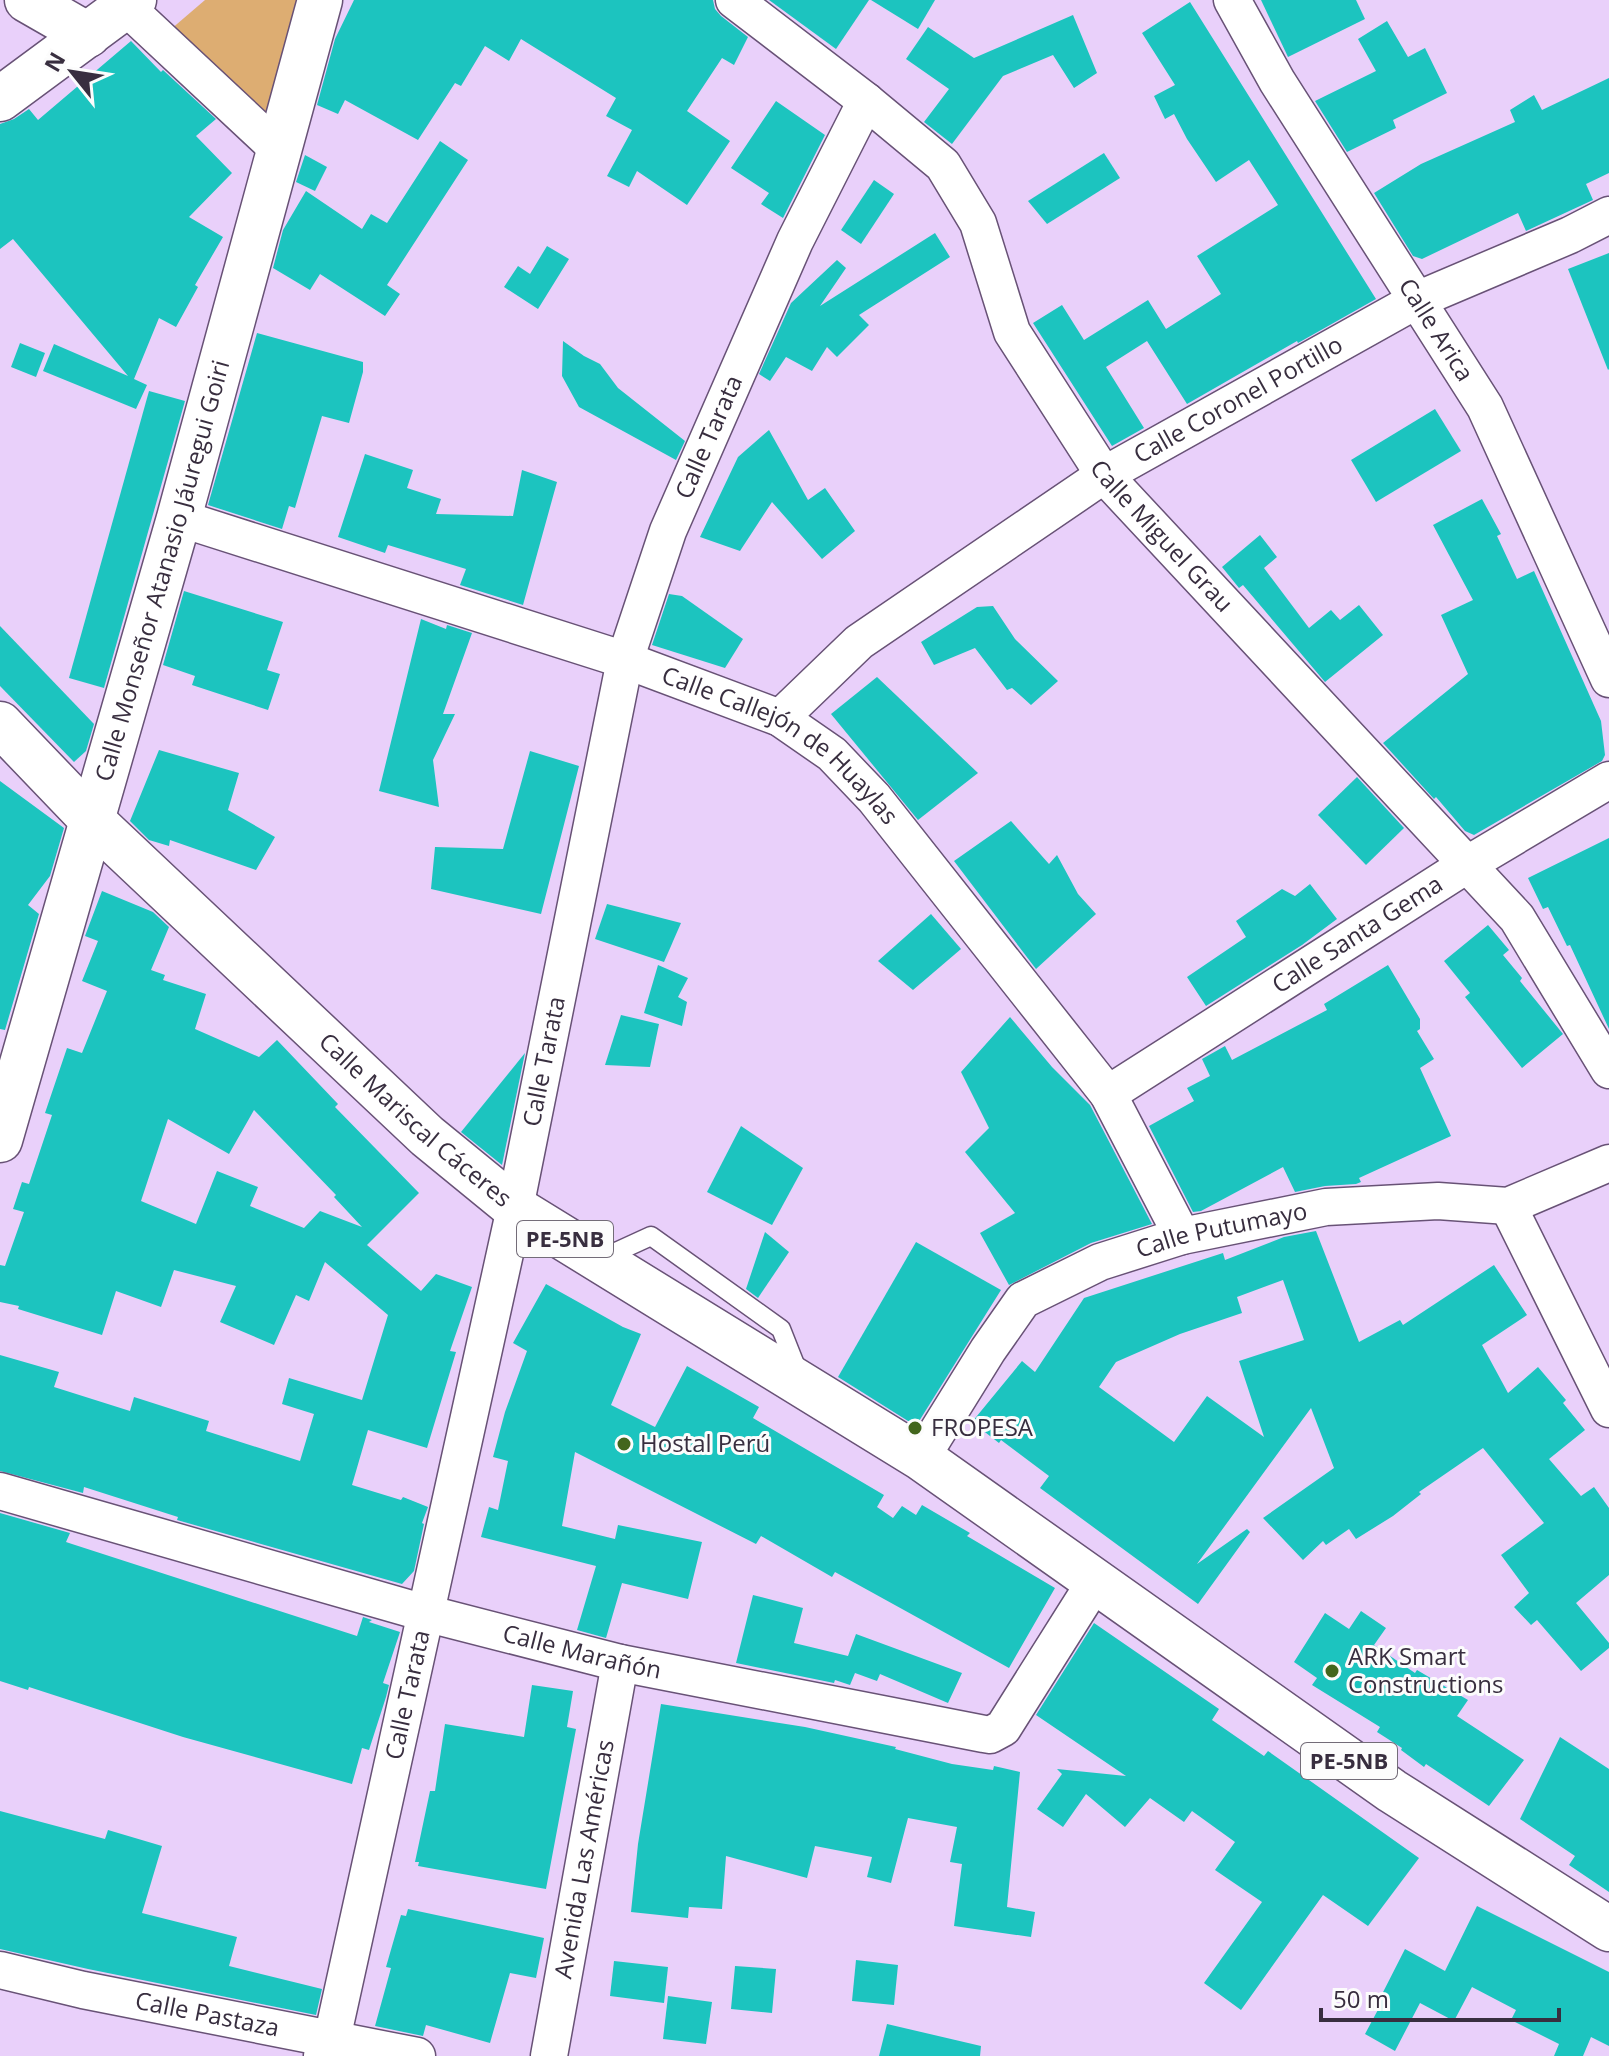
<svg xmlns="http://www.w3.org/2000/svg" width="1609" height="2056" font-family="'Open Sans',sans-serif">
<rect width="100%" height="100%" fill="#e9d0fa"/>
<!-- green -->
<polygon fill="#ddad72" points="205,0 298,0 265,120 170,30"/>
<!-- building -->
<g fill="#1cc4bf" fill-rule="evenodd">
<polygon points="354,0 713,0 715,9 721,16 748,37 734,65 722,58 687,111 730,141 687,205 637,171 629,187 607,176 632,130 606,116 616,98 521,39 509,61 485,46 461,86 455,83 418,140 345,100 338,114 317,105 335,39"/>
<polygon points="769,0 869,0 836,49"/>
<polygon points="871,0 935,0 918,29"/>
<polygon points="1261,0 1356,0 1365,19 1288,57"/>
<polygon points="1190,2 1376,299 1298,343 1297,341 1187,404 1147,341 1106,367 1144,428 1112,446 1033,323 1062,305 1084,340 1148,300 1166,329 1221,294 1197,256 1278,205 1249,160 1216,182 1187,139 1174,114 1165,119 1154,96 1175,85 1142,33"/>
<polygon points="1073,15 1097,73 1074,88 1053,55 1003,76 952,144 924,122 949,89 906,59 928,27 974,58"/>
<polygon points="1387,21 1408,57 1425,48 1447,93 1393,120 1396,128 1347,152 1315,101 1376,71 1358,39"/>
<polygon points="131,41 161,72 163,70 216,119 196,136 232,173 189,217 223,237 195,285 198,287 176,327 159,318 134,379 147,385 136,409 43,371 54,344 128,376 13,239 0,249 0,124 14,119 29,109 38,120"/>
<polygon points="1609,78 1609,173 1586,184 1593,200 1526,231 1518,213 1422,259 1413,256 1374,193 1421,164 1515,122 1510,110 1534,95 1542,110"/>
<polygon points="776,101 825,135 783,218 761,204 769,193 731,168"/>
<polygon points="440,141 468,160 387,285 400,294 385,316 320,274 310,290 273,268 283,230 306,191 362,229 371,214 387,223"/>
<polygon points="1104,153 1120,178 1047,224 1028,201"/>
<polygon points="305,155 327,167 315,191 296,182"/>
<polygon points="874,180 894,194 861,244 841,230"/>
<polygon points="935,233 950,257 859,315 869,325 837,357 827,347 812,371 786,357 770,381 759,374 791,303 837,260 846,268 820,306"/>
<polygon points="547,246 569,259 538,309 504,287 518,266 530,274"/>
<polygon points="1609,253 1609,369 1608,370 1568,269"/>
<polygon points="257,333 363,362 363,372 349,423 322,416 295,508 289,506 282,529 208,505"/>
<polygon points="563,341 584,356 600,364 618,388 685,441 676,460 579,407 562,376"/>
<polygon points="20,343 45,353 36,377 11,367"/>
<polygon points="149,391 185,401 104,688 69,678"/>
<polygon points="1435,409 1461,451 1376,502 1351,460"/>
<polygon points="769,430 808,500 825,488 855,531 822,559 772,502 740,551 700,537 738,457"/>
<polygon points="365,454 413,470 407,488 441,499 436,514 513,516 522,470 557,482 523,605 460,585 466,569 388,545 385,553 338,537"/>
<polygon points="1482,499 1501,534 1497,536 1517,579 1534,571 1601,721 1605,755 1602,761 1474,835 1465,831 1436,797 1434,799 1383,743 1468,674 1441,615 1473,600 1433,525"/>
<polygon points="1260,535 1277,557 1264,568 1309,628 1331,610 1340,620 1359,605 1383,635 1325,682 1243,585 1239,588 1222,567"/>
<polygon points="184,591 283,622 267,670 280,674 268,710 192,685 195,676 163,665"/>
<polygon points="669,594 682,596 743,639 725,668 652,645"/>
<polygon points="993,606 1015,639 1058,681 1031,705 1012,688 1007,690 975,648 934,665 921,642 977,607"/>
<polygon points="421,619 446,629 447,625 472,633 443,714 455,714 433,760 439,807 379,791"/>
<polygon points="0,626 94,724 86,751 74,762 0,686"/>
<polygon points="877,677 978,773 918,820 831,714"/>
<polygon points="159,750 239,773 228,810 275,837 256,870 170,840 169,846 149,840 130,821"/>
<polygon points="530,751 579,766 541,914 431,889 435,847 503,849"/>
<polygon points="1357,777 1404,828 1366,865 1318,815"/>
<polygon points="0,781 64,828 50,876 28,905 39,914 5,1030 0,1029"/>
<polygon points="1011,821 1049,864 1057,855 1078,894 1096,914 1036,969 954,861"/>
<polygon points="1609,838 1609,1029 1570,945 1567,946 1548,907 1543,909 1528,878"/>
<polygon points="1310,884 1337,919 1302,945 1206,1006 1187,977 1246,937 1236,921 1282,889 1295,896"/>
<path d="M 102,891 L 153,912 L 169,927 L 151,970 L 165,975 L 163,980 L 206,994 L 195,1029 L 259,1057 L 277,1040 L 338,1104 L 335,1107 L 419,1193 L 367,1245 L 421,1291 L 436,1274 L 472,1287 L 450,1351 L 456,1352 L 427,1448 L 368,1430 L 352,1485 L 401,1500 L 403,1497 L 428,1507 L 422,1523 L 424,1524 L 414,1571 L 402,1584 L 177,1520 L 178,1517 L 84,1487 L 83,1493 L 0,1471 L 0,1355 L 59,1372 L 54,1387 L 130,1411 L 134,1397 L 209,1421 L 206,1431 L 300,1461 L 314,1414 L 282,1404 L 289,1378 L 362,1400 L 388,1315 L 325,1262 L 309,1301 L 296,1295 L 274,1345 L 220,1322 L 236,1286 L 174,1270 L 161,1307 L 116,1291 L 102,1335 L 18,1309 L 19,1306 L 0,1302 L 0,1265 L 5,1266 L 24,1212 L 13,1209 L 22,1182 L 29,1184 L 52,1115 L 45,1113 L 67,1048 L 82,1053 L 107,991 L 82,981 L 98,941 L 85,936 ZM 254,1110 L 336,1195 L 334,1197 L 362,1227 L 320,1211 L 304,1228 L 250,1206 L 258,1187 L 217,1171 L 196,1224 L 141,1201 L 168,1119 L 229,1154 Z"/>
<polygon points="607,904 681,923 664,962 595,939"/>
<polygon points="931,914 961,949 913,990 878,961"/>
<polygon points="1488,925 1509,950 1503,955 1522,978 1520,981 1563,1034 1522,1068 1465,997 1470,993 1444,961"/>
<polygon points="658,965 688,978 678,997 687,1002 682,1026 644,1013"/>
<polygon points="1388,965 1420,1019 1420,1029 1417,1031 1434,1059 1420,1068 1451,1136 1359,1178 1361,1182 1356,1184 1325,1186 1295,1192 1283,1167 1201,1211 1193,1212 1149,1126 1194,1101 1187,1088 1210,1076 1202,1059 1225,1046 1232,1060 1327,1010 1324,1004"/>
<polygon points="621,1015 659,1024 650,1067 605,1065"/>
<polygon points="1010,1017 1052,1067 1090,1105 1152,1224 1091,1243 1009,1285 980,1233 1015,1213 965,1152 989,1128 961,1072"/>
<polygon points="525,1053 502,1165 461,1132"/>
<polygon points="741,1126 803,1168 772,1225 707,1192"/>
<path d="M 1316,1231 L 1359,1342 L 1400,1320 L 1403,1325 L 1494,1265 L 1527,1315 L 1482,1345 L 1508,1393 L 1538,1367 L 1566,1400 L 1563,1403 L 1585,1430 L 1549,1459 L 1581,1496 L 1594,1487 L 1609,1508 L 1609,1575 L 1576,1603 L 1609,1643 L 1609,1648 L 1581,1671 L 1537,1620 L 1531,1625 L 1514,1607 L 1529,1593 L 1501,1555 L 1544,1523 L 1483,1448 L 1419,1492 L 1421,1494 L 1393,1516 L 1356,1539 L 1349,1529 L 1326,1545 L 1323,1541 L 1303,1560 L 1263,1518 L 1334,1468 L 1311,1408 L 1197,1564 L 1247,1529 L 1250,1532 L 1198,1604 L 1040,1488 L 1049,1476 L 1001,1440 L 999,1443 L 972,1422 L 1022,1361 L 1035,1372 L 1084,1298 L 1223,1253 L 1225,1260 L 1284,1237 ZM 1283,1280 L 1304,1340 L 1239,1361 L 1264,1437 L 1207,1396 L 1174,1442 L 1099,1387 L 1116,1362 L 1180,1334 L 1242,1313 L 1237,1297 Z"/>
<polygon points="765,1232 789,1252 758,1298 746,1289"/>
<polygon points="916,1242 1001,1290 916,1426 838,1377"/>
<polygon points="546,1284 623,1327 641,1334 611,1405 655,1427 687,1366 759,1407 753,1418 884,1495 877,1507 893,1518 902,1506 916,1515 922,1505 970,1533 967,1536 1055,1588 1009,1668 835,1572 832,1577 761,1536 756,1544 575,1452 562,1526 615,1539 618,1525 702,1542 688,1599 622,1583 606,1638 577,1630 596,1566 481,1537 489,1507 498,1510 508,1461 493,1457 505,1412 527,1351 513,1343"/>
<polygon points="0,1513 70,1533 66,1542 72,1544 357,1636 363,1617 372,1620 369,1622 400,1632 383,1683 389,1685 386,1697 369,1750 362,1748 352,1784 183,1737 29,1687 28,1690 0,1681"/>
<polygon points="753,1595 803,1608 794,1643 848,1656 856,1634 962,1673 948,1703 880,1674 877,1681 855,1673 850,1685 835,1680 834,1683 736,1663"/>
<polygon points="1361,1611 1386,1628 1374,1645 1415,1673 1417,1670 1468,1700 1457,1716 1524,1760 1489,1806 1426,1764 1424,1767 1401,1750 1402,1748 1377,1732 1380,1727 1312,1685 1317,1678 1294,1662 1325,1613 1349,1629"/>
<polygon points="1094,1623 1219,1709 1212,1720 1264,1756 1268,1751 1419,1858 1368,1926 1323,1895 1241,2010 1204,1983 1262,1902 1215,1870 1235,1842 1192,1811 1184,1822 1150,1798 1125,1827 1086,1794 1063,1827 1037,1809 1062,1774 1057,1769 1126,1776 1036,1715"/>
<polygon points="532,1685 573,1691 567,1727 576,1729 546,1889 418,1866 419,1862 415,1862 430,1791 435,1791 445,1724 524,1737"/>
<polygon points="661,1704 805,1727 896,1747 895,1749 952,1764 993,1770 994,1766 1020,1772 1007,1907 1035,1912 1031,1937 954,1926 962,1864 950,1862 957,1827 908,1818 891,1883 867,1877 872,1857 815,1846 807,1878 726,1856 722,1909 689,1907 688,1918 631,1912 638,1844"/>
<polygon points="1560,1737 1609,1769 1609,1892 1569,1865 1575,1856 1520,1819"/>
<polygon points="0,1811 105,1839 108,1830 162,1846 142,1913 237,1937 229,1966 322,1989 316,2015 88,1969 0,1949"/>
<polygon points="1477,1906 1609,1972 1609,2046 1591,2037 1583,2056 1554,2056 1559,2044 1511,2020 1516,2010 1472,1987 1454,2021 1420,2003 1395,2051 1365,2034 1380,2006 1377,2004 1405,1949 1445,1971"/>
<polygon points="408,1909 544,1938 536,1978 510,1973 490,2043 426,2025 423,2036 375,2026 391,1968 386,1967 401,1915 406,1916"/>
<polygon points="856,1960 898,1965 894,2005 852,2001"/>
<polygon points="614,1961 668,1967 664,2003 610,1996"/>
<polygon points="735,1966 776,1969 772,2013 731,2009"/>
<polygon points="668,1996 712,2002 706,2044 663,2039"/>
<polygon points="887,2024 981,2046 980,2056 879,2056"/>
</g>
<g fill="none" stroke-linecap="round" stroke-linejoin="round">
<!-- lane casing -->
<g stroke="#685276" stroke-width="21">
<polyline id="lane" points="603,1258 651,1236 781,1329 798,1372"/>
</g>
<!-- street casing -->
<g stroke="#685276" stroke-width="39">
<g id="street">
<path id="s1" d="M 734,0 L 866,101 L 943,165 L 978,223 L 1012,332 L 1104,475 L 1517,918 L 1609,1070"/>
<path id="s2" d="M 1232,0 L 1277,81 L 1485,407 L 1609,679"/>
<polyline points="125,6 278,149"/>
<path id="s3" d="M 179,518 L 625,660 L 780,718 L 832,754 L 874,798 L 1108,1094 L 1182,1236"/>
<path id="s4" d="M 780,718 L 859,642 L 1104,475 L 1417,300 L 1570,235 L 1609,215"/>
<path id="s5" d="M 1108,1094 L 1468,864 L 1609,780"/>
<polyline points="1508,1206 1609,1409"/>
<path id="s6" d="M 921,1458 L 988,1350 L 1023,1300 L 1100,1262 L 1182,1236 L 1326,1207 L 1438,1201 L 1508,1206 L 1609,1163"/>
<path id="s7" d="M 0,1491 L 425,1613 L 620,1663 L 984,1734 L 990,1735 L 1003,1728 L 1095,1582"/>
<path id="s8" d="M 0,1970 L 83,1990 L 417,2056"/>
<path id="s9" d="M 322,2056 L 332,2039 L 515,1208 L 625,660 L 668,531 L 795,241 L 866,101"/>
<path id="s10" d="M 549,2056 L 620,1663"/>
</g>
</g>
<!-- secondary casing -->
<g stroke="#685276" stroke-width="47">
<g id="secondary">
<polyline points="27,0 88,35"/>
<polyline points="0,99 134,0"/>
<path id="s11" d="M 0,1140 L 179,518 L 320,0"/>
</g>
</g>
<!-- highway casing -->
<g stroke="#685276" stroke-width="47">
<g id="highway">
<path id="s12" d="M 0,724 L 93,821 L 427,1136 L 515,1208 L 921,1458 L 1392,1791 L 1609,1929"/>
</g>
</g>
<!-- lane -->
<use href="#lane" stroke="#fff" stroke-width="18"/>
<!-- street -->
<use href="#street" stroke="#fff" stroke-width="36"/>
<!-- secondary -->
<use href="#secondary" stroke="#fff" stroke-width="44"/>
<!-- highway -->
<use href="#highway" stroke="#fff" stroke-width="44"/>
</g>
<!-- markers -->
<g fill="#43661d" stroke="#fcfcfc" stroke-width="3">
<circle cx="915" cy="1428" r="8"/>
<circle cx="624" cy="1444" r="8"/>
<circle cx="1332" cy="1671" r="8"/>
</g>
<g text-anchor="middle" stroke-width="6" stroke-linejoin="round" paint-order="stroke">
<!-- shield labels -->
<g fill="#fcfcfc" stroke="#736c78" stroke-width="2">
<rect x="517" y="1221" width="96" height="36" rx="6"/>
<rect x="1301" y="1743" width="96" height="36" rx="6"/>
</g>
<g font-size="22" font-weight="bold" fill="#382e3f">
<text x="565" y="1247">PE-5NB</text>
<text x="1349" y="1769">PE-5NB</text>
</g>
<!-- street labels -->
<g font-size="24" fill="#382e3f" stroke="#fcfcfc">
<text dy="8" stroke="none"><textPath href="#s2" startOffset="388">Calle Arica</textPath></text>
<text dy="8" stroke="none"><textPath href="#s4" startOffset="560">Calle Coronel Portillo</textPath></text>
<text dy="8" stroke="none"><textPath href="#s9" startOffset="1668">Calle Tarata</textPath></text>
<text dy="8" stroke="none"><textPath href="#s1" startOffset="702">Calle Miguel Grau</textPath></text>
<text dy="8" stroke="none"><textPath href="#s11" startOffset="592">Calle Monseñor Atanasio Jáuregui Goiri</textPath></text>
<text dy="8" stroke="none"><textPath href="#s3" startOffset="648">Calle Callejón de Huaylas</textPath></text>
<text dy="8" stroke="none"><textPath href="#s5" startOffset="296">Calle Santa Gema</textPath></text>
<text dy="8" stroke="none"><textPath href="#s9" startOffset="1020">Calle Tarata</textPath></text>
<text dy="8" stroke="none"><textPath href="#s12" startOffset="574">Calle Mariscal Cáceres</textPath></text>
<text dy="8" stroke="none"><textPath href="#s6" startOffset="400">Calle Putumayo</textPath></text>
<text dy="8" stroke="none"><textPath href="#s7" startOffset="604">Calle Marañón</textPath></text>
<text dy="8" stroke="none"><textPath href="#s9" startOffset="372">Calle Tarata</textPath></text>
<text dy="8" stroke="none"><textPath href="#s10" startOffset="200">Avenida Las Américas</textPath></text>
<text dy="8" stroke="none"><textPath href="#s8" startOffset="212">Calle Pastaza</textPath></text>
</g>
<!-- poi labels -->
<g font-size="24" fill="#382e3f" stroke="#fcfcfc" text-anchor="start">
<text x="931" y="1436">FROPESA</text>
<text x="640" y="1452">Hostal Perú</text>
<text x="1348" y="1665">ARK Smart<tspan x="1348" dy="28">Constructions</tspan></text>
</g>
</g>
<!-- north arrow -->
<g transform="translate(72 72) rotate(300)" stroke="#fcfcfc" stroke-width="6" paint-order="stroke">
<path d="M0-6L14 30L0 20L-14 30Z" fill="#382e3f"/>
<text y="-12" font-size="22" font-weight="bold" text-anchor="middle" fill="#382e3f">N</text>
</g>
<!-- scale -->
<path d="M1321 2008v12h238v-12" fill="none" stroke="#382e3f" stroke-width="4"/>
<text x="1333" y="2008" font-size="24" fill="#382e3f" stroke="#fcfcfc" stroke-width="6" paint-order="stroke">50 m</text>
</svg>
